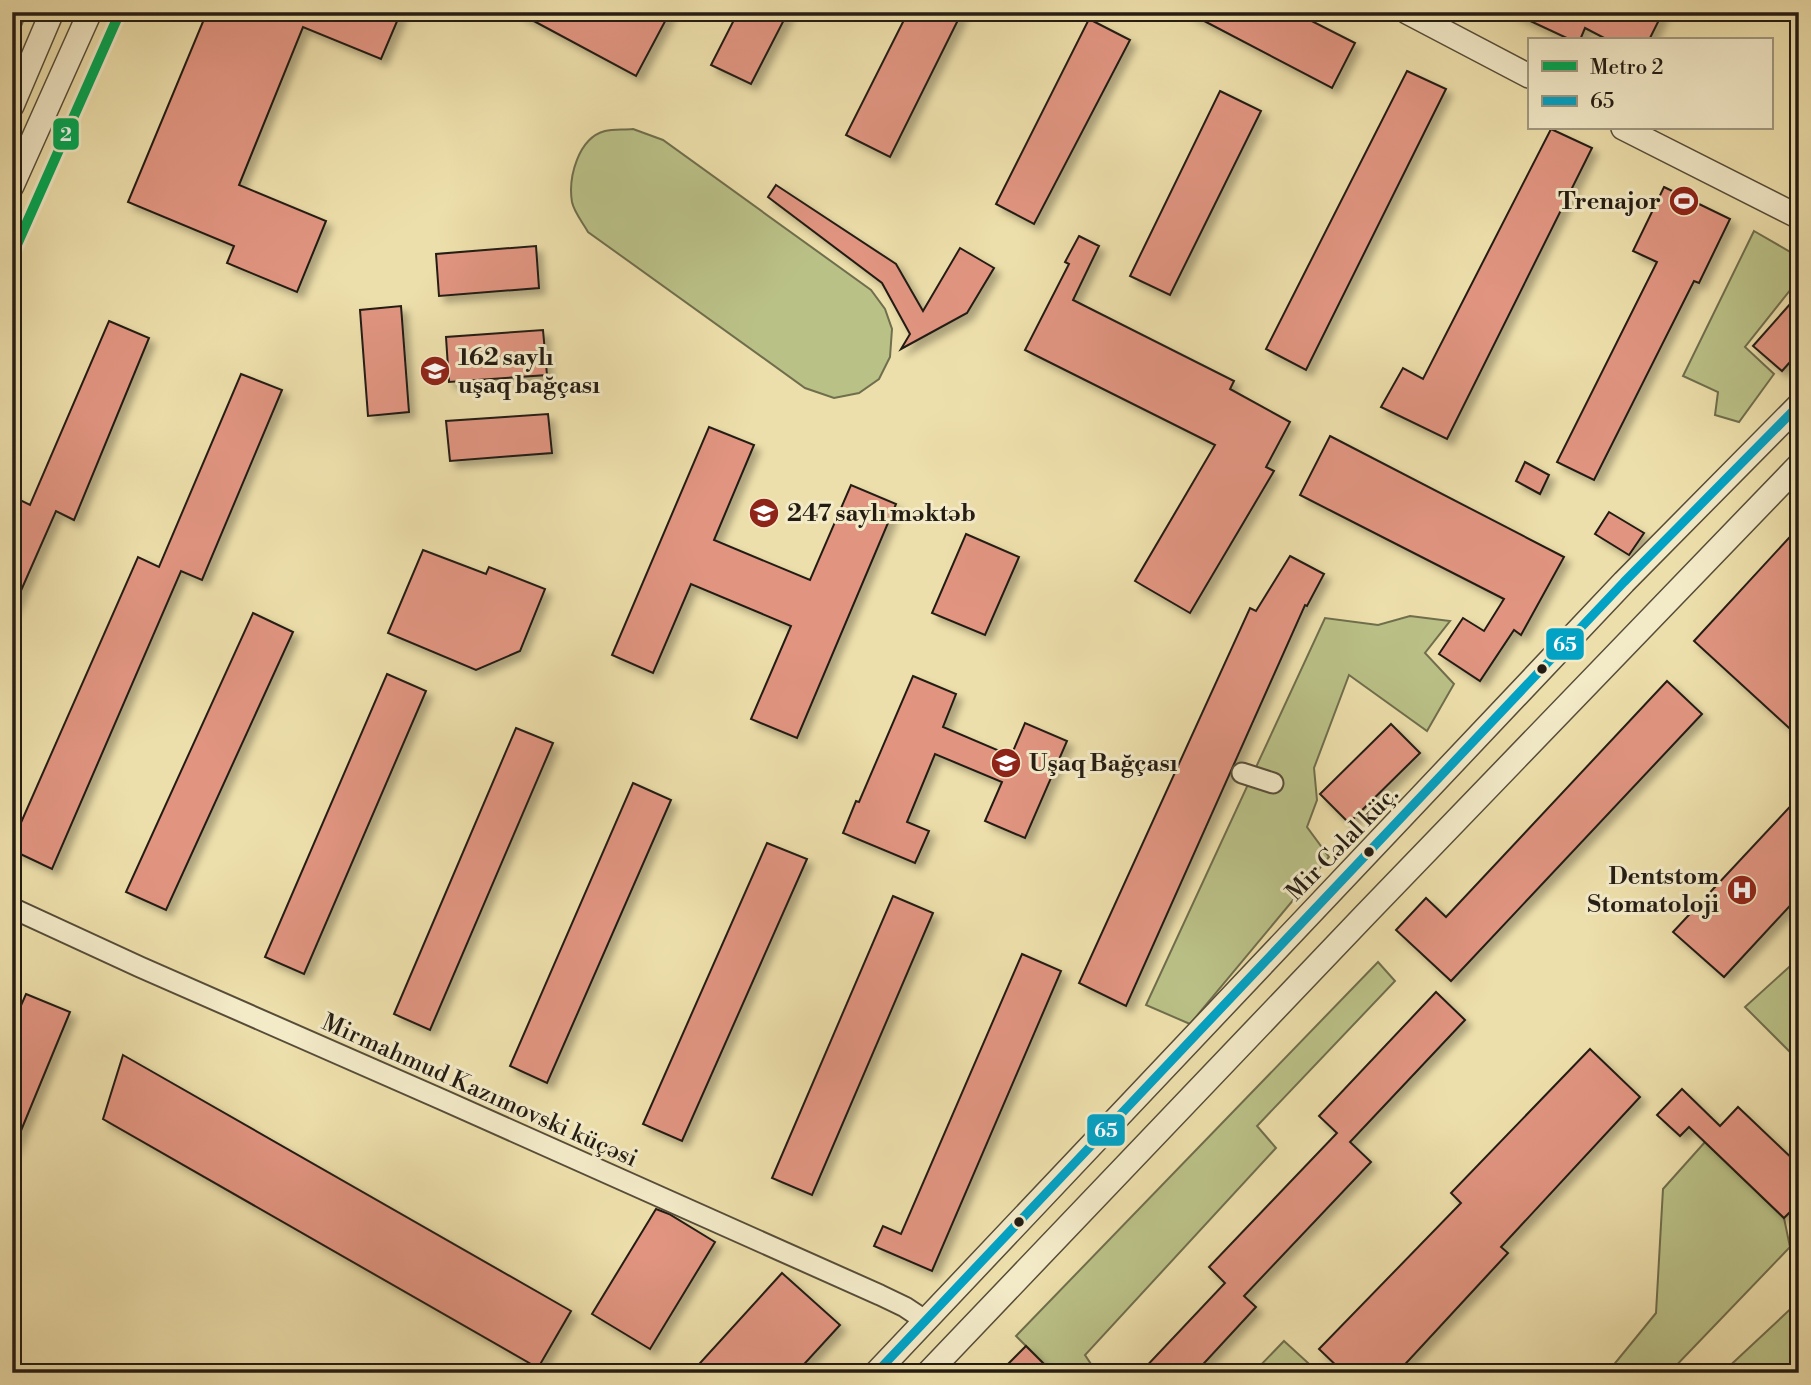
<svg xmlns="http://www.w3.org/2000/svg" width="1811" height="1385" font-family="'Libre Bodoni',serif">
<defs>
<filter id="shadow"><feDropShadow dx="6" dy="6" stdDeviation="3.5" flood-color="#0004"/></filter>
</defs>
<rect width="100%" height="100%" fill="#eddfab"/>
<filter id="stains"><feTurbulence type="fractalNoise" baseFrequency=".00286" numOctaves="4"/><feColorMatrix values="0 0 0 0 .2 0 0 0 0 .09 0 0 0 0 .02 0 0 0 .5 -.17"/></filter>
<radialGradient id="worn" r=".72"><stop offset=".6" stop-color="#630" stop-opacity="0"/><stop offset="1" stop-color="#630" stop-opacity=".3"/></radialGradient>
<!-- green -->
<g fill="#bac187" stroke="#6f6e4d" stroke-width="2">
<polygon points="12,12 27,12 12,47"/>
<path d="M 633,129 L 663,140 L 871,290 L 885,309 L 892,329 L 890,357 L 879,379 L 859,393 L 834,398 L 805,388 L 588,232 C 583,223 574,212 572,202 C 568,178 578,138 605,131 C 613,129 624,130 633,129 Z"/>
<polygon points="1754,231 1799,257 1799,279 1745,347 1774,374 1739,422 1715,415 1718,392 1683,376"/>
<polygon points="1410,616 1450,621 1425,653 1454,684 1427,731 1349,675 1314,768 1317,800 1307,827 1329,857 1190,1024 1146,1005 1325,618 1378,625"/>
<polygon points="1799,958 1799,1061 1745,1007"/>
<polygon points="1378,962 1395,981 1257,1126 1276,1148 1085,1355 1097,1373 1053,1373 1016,1336"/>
<polygon points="1705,1142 1784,1218 1790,1247 1669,1373 1607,1373 1656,1313 1663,1189"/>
<polygon points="1799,1301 1799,1373 1722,1373"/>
<polygon points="1284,1341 1319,1373 1253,1373"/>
</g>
<!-- building -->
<g fill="#e19581" stroke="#241c13" stroke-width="2" filter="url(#shadow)">
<polygon points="207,12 401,12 381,59 303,27 239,185 326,221 297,292 227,263 234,246 128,202"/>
<polygon points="517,12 670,12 636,76"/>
<polygon points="738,12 788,12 751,84 711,65"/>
<polygon points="908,12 962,12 890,157 846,135"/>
<polygon points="1187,12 1294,12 1355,43 1332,88"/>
<polygon points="1511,12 1663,12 1649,40 1608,40 1585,28 1580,40 1571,40"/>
<polygon points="1089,19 1130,40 1034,224 996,204"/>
<polygon points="1407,71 1446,89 1306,370 1266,349"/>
<polygon points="1220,91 1261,111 1170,295 1130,276"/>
<polygon points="1551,129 1592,148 1447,439 1381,407 1403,368 1423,379"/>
<polygon points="776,185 896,264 923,311 960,248 994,268 967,313 901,349 910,334 882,283 768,197"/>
<polygon points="1664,187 1730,219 1699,283 1694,281 1594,480 1557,462 1657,262 1633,251"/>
<polygon points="1079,236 1099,246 1073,300 1234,381 1230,389 1290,422 1266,467 1274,471 1190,613 1135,581 1215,445 1025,350 1069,264 1065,262"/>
<polygon points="536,246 539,288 439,296 436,254"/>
<polygon points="1799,294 1799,352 1782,371 1753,346"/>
<polygon points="401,306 409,412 368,416 360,310"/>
<polygon points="109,321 149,338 74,520 56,511 12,611 12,496 30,505"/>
<polygon points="543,330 547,375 449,382 446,337"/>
<polygon points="241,374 282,390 202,580 181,571 52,869 12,850 12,843 138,557 159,567"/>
<polygon points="548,414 552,453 450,461 446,421"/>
<polygon points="709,427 754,445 714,540 810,580 851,485 896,504 797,738 751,719 791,626 691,584 653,673 612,655"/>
<polygon points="1330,436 1564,557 1521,635 1514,630 1480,681 1439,654 1463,618 1484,631 1504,599 1300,495"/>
<polygon points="1525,462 1549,475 1540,494 1516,481"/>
<polygon points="1609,512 1644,533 1629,555 1595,534"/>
<polygon points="1799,527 1799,737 1694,641"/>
<polygon points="966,534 1019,557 985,635 932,613"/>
<polygon points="423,550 486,574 489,567 545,589 520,651 476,670 388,633"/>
<polygon points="1290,556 1324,574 1307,606 1305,605 1126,1006 1079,983 1250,608 1256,611"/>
<polygon points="253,613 293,632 166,910 126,892"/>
<polygon points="387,674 426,691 304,974 265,957"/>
<polygon points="913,676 956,694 943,727 1011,756 1025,723 1067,741 1025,838 985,821 1002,782 935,754 907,822 929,831 915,863 843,833 856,801 859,802"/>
<polygon points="1667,681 1702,714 1451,981 1396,930 1426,898 1446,917"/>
<polygon points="1391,724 1420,753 1349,823 1320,794"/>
<polygon points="516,728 553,743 430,1030 394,1014"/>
<polygon points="633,783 671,800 547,1083 510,1066"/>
<polygon points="1799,797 1799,896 1724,977 1673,932"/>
<polygon points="767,843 807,859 682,1141 643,1124"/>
<polygon points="893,896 933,913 812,1195 772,1178"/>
<polygon points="1022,954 1061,971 932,1271 874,1246 883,1226 901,1234"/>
<polygon points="1436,992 1465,1020 1350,1142 1371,1162 1244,1296 1256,1307 1195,1373 1140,1373 1225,1283 1209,1267 1337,1133 1319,1116"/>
<polygon points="26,994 70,1012 13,1150 12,1026"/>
<polygon points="1590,1049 1640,1097 1501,1247 1508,1253 1397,1373 1344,1373 1319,1349 1461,1203 1451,1193"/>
<polygon points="123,1055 571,1311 538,1368 103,1119"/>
<polygon points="1682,1089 1720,1126 1738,1107 1799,1165 1799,1203 1784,1218 1689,1127 1680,1136 1657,1115"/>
<polygon points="656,1209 669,1214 715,1242 650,1349 592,1314"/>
<polygon points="782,1273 840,1325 796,1373 691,1373"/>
<polygon points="1026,1346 1053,1373 999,1373"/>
</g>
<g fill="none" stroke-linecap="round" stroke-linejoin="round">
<!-- minor casing -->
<g stroke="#564d39" stroke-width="23">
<g id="minor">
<polyline points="1242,773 1273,783"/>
<polyline points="12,908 140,967 443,1100 880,1295 905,1307 926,1321"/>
</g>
</g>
<!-- tertiary casing -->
<g stroke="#564d39" stroke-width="26">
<g id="tertiary">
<polyline points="1407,12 1529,76"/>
<polyline points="12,106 52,12"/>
<polyline points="1623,128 1799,217"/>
<polyline points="12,186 90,12"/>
<polyline points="876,1373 1624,582 1799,405"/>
<polyline points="928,1373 1365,915 1799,465"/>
</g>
</g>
<!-- minor -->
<use href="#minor" stroke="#f3eac8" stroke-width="19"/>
<!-- tertiary -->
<use href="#tertiary" stroke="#f3eac8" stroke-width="23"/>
<!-- bus-1 casing -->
<g stroke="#f3eac8" stroke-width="14">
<polyline id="bus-1" points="876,1373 1624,582 1799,405"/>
</g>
<!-- bus-1 -->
<use href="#bus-1" stroke="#02a2c5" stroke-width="9"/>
<!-- metro-1 casing -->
<g stroke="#f3eac8" stroke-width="16">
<polyline id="metro-1" points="12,256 120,12"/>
</g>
<!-- metro-1 -->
<use href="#metro-1" stroke="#00a651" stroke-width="10"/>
</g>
<!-- icons -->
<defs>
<g id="stadium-disc" transform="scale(1.575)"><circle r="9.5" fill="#8f2418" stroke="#f3eac8"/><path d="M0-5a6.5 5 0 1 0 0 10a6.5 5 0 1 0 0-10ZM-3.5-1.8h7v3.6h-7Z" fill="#fff"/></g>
<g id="school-disc" transform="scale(1.575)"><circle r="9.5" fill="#8f2418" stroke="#f3eac8"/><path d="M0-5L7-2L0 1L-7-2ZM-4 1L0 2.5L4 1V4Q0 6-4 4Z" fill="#fff"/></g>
<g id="hospital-disc" transform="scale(1.575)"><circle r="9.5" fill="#8f2418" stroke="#f3eac8"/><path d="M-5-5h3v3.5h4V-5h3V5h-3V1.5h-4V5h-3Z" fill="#fff"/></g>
</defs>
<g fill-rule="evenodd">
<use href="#stadium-disc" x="1684" y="201"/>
<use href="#school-disc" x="435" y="371"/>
<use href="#school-disc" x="764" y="513"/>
<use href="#school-disc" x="1006" y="763"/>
<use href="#hospital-disc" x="1742" y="890"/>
</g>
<!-- markers -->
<g fill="#241c13" stroke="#f3eac8" stroke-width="2.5">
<circle cx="1542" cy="669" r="6"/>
<circle cx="1369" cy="852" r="6"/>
<circle cx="1019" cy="1222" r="6"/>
</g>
<g text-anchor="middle" stroke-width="6" stroke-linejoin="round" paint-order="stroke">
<!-- poi labels -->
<g font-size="24" font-weight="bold" fill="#241c13" stroke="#f3eac8" text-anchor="start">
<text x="1661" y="209" text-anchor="end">Trenajor</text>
<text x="458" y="365">162 saylı<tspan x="458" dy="28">uşaq bağçası</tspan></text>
<text x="787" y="521">247 saylı məktəb</text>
<text x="1029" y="771">Uşaq Bağçası</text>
<text x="1719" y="884" text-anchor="end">Dentstom<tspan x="1719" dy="28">Stomatoloji</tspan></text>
</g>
<!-- street labels -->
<g font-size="24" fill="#241c13" stroke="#f3eac8">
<text transform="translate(1342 843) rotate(-46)" y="8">Mir Cəlal küç.</text>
<text transform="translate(480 1090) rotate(24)" y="8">Mirmahmud Kazımovski küçəsi</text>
</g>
</g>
<g stroke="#f3eac8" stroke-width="2.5">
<rect x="52" y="117" width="28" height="34" rx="7" fill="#00a651"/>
<rect x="1545" y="627" width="40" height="34" rx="7" fill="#02a2c5"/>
<rect x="1086" y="1113" width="40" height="34" rx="7" fill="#02a2c5"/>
</g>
<g font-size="19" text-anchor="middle" font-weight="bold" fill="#fff">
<text x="66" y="141">2</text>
<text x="1565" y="651">65</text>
<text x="1106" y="1137">65</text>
</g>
<!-- margin -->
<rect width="1811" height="1385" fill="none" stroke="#eddfab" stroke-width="42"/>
<rect x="14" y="14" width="1783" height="1357" fill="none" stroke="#241c13" stroke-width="3.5"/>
<rect x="21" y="21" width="1769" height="1343" fill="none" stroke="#241c13" stroke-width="2"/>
<!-- legend -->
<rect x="1528" y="38" width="245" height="91" fill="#f3eac8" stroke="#a09880" stroke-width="2"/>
<rect x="1542" y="61" width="35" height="10" fill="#00a651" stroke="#a09880" stroke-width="2"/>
<text x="1590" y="74" font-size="21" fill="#241c13">Metro 2</text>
<rect x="1542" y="96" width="35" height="10" fill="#02a2c5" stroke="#a09880" stroke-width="2"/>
<text x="1590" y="108" font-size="21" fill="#241c13">65</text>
<rect width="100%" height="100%" filter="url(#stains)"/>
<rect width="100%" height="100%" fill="url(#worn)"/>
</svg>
